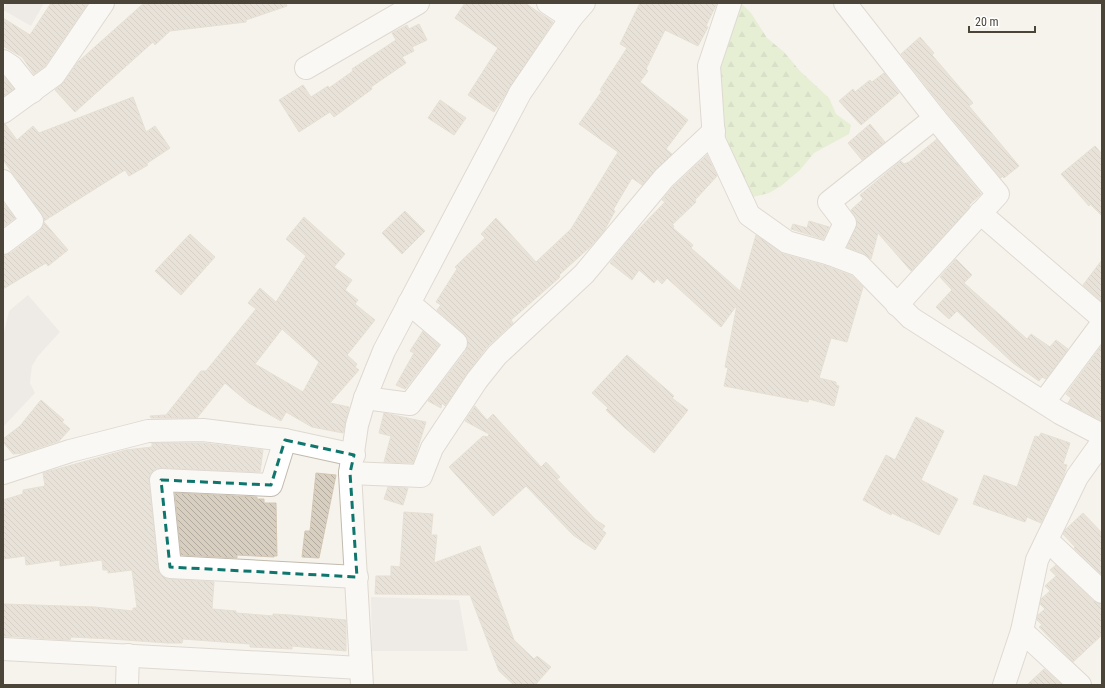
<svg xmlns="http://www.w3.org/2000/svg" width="1105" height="688" font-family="'Roboto Condensed',sans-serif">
<defs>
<pattern id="forest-firs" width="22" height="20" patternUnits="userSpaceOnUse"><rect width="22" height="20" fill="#d2eab5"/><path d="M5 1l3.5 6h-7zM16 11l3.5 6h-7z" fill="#b6ca9c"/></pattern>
<pattern id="building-back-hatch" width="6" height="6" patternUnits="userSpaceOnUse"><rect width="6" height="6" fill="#d8cfc1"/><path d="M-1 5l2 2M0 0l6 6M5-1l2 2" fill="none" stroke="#b1aa9e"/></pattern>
</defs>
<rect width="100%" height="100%" fill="#f6f3ec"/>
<!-- forest -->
<polygon fill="url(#forest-firs)" points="741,3 751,13 767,38 784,52 800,71 829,98 836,114 851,125 849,134 814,153 800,170 781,186 769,193 749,198 719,125 719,64"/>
<!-- parking -->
<g fill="#e5e3e0">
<polygon points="7,3 44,3 31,26 3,10"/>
<polygon points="28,295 60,332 38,356 32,366 30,383 35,393 3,427 3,336 9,311"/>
<polygon points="371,597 459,600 468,651 372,651"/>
</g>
<!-- building -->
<g fill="url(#building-back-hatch)" stroke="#d3c7b4" fill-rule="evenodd">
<polygon points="51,3 88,3 45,66 34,74 22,57 3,46 3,18 30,35"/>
<polygon points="144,3 286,3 287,6 246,20 246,22 170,31 155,45 153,42 75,112 55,90 64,82 78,62"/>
<polygon points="465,3 525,3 553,22 494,112 468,95 498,48 455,18"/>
<polygon points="640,3 717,3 706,26 708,27 698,46 665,30 646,69 648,71 640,82 688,120 666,149 672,154 642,185 632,178 613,210 615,211 604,231 590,247 559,275 560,277 511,320 513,323 487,347 467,373 445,406 442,403 441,408 428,401 466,351 468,344 464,334 437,310 441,305 436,302 457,269 455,267 485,238 481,234 496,218 536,262 571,229 618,152 579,124 602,91 600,90 627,48 620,44"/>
<polygon points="419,24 427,40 412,47 414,51 402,57 406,63 371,87 372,89 334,117 330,112 299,132 279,100 303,85 311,97 328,86 329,88 353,71 352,69 396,40 392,33 407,25 409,29"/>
<polygon points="920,37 934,53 932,55 973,103 969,106 1019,166 1004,178 1002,176 1001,178 945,110 901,54"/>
<polygon points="884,73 899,93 861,125 839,101 853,89 855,92 870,80 872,82"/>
<polygon points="3,76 14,89 3,97"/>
<polygon points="133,97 146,132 155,126 170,148 146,164 148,165 129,176 125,170 44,221 42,214 3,160 3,124 5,124 17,140 33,126 39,133"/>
<polygon points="440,100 466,118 454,135 428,118"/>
<polygon points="870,124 885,142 862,160 848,143"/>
<polygon points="937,139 981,194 969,205 970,207 911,271 878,233 871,259 863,253 847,247 857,222 851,210 863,199 860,195 901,161 904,164 909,162"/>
<polygon points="1095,146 1102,154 1102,216 1090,204 1089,206 1061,174"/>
<polygon points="707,155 717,176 695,200 696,202 672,225 674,226 673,228 693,245 691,248 740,291 756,235 783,254 826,266 852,276 863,287 847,342 831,338 819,378 836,382 836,385 839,386 834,406 809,399 808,402 724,386 728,368 725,367 737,305 721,327 667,278 662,284 657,279 654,283 639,270 632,280 610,263 630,238 665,202 662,200 673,187"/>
<polygon points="4,204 15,218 3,227 3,205"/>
<polygon points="405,211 425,231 402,254 382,233"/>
<path d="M 304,217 L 345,254 L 334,267 L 352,280 L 345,290 L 358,300 L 355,304 L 375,320 L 347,355 L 357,364 L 355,367 L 359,370 L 330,403 L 349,407 L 343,433 L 312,427 L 286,412 L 281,421 L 249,403 L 225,383 L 197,418 L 151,418 L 150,416 L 166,415 L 201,371 L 206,371 L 256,309 L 248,303 L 260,288 L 276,302 L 306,256 L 286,239 ZM 282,329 L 319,362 L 303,392 L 255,364 Z"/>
<polygon points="809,221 829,227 823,239 791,229 793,224 807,228"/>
<polygon points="44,222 68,250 48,266 46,263 3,289 3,255 11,253 40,231"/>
<polygon points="190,234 215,257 181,295 155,271"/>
<polygon points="956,259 972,275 964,283 1027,339 1031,334 1050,347 1056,340 1068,349 1046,379 1042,377 1039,381 1013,363 957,311 949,319 936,307 952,290 940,277"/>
<polygon points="1102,260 1102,302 1083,285"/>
<polygon points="423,331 439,345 405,389 396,385 414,353 410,351"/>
<polygon points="1102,345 1102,421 1068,403 1071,398 1066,394"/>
<polygon points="627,355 674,396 672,398 688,410 654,453 624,427 606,410 608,408 592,393"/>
<polygon points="41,400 64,420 62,422 70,429 59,441 23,453 13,454 3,442 3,439 20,426"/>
<polygon points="475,406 487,420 493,414 541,467 546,462 560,477 557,479 596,520 605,526 602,530 606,533 595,550 573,535 526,486 493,516 449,467 483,436 488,437 489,434 465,421"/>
<polygon points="384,413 426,422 413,463 384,462 391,436 379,433"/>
<polygon points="916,417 944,431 921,480 958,499 939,535 908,520 908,521 892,513 891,515 863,500 886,455 895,460"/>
<polygon points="1041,433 1070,443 1063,464 1067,465 1063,478 1041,523 1027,517 1025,522 973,504 984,475 1017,487 1035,436 1039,437"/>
<polygon points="152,443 202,443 263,450 260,472 162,468 155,469 150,474 149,481 158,568 160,574 169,579 214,582 212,609 236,611 236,613 273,616 273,614 290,615 346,620 346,651 292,646 292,649 250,647 250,644 183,639 182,643 168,643 111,639 71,637 70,640 3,636 3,604 95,607 133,611 133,608 137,608 132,570 108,573 108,570 103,570 102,560 60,566 60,560 26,565 25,556 3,559 3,500 23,494 23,490 45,486 43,473 126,450 152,447"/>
<polygon points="316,473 336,475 319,558 302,557 305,531 310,531"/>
<polygon points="388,487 408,488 403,505 384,499"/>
<polygon points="175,493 257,497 257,499 264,499 264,503 276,503 277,556 274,556 274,557 237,555 237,558 181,555"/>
<polygon points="404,512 433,514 431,535 437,535 434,563 480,546 514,640 534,659 537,656 551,667 535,685 514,685 499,671 470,595 375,594 376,576 391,576 391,566 400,567"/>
<polygon points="1083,513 1102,533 1102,575 1074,548 1075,547 1063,534 1065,530"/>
<polygon points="1056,565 1093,601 1102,604 1102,635 1073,662 1039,627 1042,625 1037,620 1038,615 1045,609 1040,604 1041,599 1050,591 1045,586 1056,576 1050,570"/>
<polygon points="1044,669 1062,685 1027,685"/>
</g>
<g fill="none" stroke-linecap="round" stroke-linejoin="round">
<!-- minor casing -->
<g stroke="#c2bbae" stroke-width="24">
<g id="minor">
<polyline points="548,3 571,18"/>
<polyline points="730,3 709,66 714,140 749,215 787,242 830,254 859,265 911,318 1060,413 1102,435"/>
<polyline points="845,3 935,118"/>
<polyline points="3,61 12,67 32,92"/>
<polyline points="306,68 418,3"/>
<polyline points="3,112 54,75 103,3"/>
<polyline points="3,181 32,221 3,243"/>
<polyline points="980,213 1102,318"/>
<polyline points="830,254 845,223 829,202 935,118 998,194 897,305"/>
<polyline points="365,398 410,404 456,343 409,303"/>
<polyline points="1044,402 1102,324"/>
<polyline points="285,440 271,485 161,480 170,567 357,577"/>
<polyline points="3,473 70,451 148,431 203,430 285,440 354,455"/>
<polyline points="350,473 421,476 432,448 477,380 497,355 584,274 664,178 714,131"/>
<polyline points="1047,540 1102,592"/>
<polyline points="1022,631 1080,685"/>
<polyline points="3,649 361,668"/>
<polyline points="127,685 128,655"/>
<polyline points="362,685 350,473 357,425 365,398 384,351 520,93 571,18 584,3"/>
<polyline points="1004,685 1022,631 1037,560 1077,477 1102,442"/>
</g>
</g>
<!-- minor -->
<use href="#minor" stroke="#fff" stroke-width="22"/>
</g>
<!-- marked area -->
<path d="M0 0H1105V688H0ZM 285,440 L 354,455 L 350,473 L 357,577 L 170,567 L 161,480 L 271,485 Z" fill="#f6f3ec" fill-opacity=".55" fill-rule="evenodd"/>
<path fill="none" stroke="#0f766e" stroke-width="3" stroke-dasharray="8 5" stroke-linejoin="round" d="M 285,440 L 354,455 L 350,473 L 357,577 L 170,567 L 161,480 L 271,485 Z"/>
<!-- border -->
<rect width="1105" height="688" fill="none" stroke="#4b4439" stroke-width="8"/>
<!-- scale -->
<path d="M969 26v6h66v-6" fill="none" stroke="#4b4439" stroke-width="2"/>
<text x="975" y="26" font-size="12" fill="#4b4439" stroke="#ffffff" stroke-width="3" paint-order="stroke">20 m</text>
</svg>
